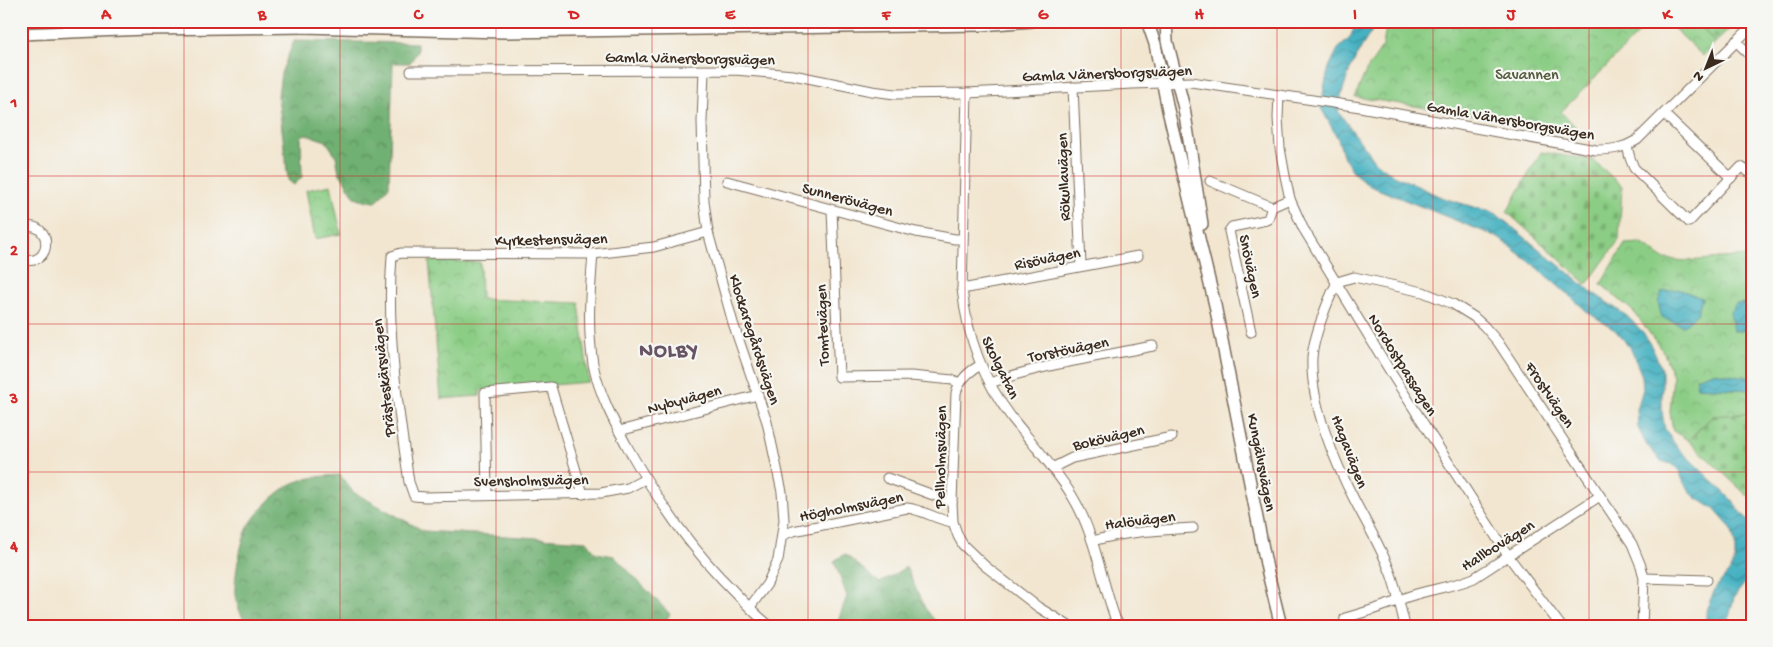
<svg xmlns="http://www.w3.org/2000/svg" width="1773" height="647" font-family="'Gochi Hand',sans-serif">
<defs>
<pattern id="forest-crowns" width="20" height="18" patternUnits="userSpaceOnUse" patternTransform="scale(1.25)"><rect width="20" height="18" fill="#70b072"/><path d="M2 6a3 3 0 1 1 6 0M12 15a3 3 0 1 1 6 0" fill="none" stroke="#5d8f5d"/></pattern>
<pattern id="cemetery-stones" width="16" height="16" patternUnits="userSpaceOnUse" patternTransform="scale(1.25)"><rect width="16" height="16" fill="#8bcd85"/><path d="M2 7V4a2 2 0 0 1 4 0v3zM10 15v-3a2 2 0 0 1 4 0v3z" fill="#79b072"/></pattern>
<pattern id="park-crowns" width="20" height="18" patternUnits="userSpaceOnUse" patternTransform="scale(1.25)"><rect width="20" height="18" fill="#8bcd85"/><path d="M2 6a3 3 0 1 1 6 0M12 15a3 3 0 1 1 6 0" fill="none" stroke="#79b072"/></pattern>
<pattern id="water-waves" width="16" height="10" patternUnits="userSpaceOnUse" patternTransform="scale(1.25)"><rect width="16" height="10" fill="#44b1c1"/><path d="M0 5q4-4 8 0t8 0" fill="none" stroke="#3a909c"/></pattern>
</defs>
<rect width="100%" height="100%" fill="#f6f6f2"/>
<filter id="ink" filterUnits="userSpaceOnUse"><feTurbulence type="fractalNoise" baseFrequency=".02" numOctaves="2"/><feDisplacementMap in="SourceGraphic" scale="10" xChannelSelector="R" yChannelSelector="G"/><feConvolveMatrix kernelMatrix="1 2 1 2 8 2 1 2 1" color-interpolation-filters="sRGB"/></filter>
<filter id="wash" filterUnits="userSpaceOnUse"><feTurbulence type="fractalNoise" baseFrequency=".0096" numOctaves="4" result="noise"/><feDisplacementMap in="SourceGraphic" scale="20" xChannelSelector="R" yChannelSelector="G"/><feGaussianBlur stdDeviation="1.12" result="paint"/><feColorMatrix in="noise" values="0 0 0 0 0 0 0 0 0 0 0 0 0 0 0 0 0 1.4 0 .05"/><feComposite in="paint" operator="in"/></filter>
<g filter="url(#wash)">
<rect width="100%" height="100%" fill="#f2e6d0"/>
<!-- forest -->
<g fill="url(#forest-crowns)" stroke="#566d48">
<polygon points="294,41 417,43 417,52 410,63 393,63 389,186 376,202 366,201 355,197 339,172 336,156 326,141 305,134 301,137 302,177 294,185 288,180 278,96 281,73"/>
<path d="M 340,475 L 353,492 L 424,531 L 587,541 L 596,553 L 614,556 L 670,614 L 662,626 L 248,626 C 242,617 236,605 235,594 C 234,578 241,537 250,524 C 259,510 274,495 288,486 C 303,477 323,476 340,475 Z"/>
<polygon points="845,554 880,583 906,567 925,608 939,626 836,626 847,596 834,561"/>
</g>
<!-- cemetery -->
<g fill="url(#cemetery-stones)" stroke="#637c52">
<polygon points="1696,21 1738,21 1715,43"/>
<polygon points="1541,152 1593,160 1622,186 1619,240 1587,284 1507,212"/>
<polygon points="1752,413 1752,500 1688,440 1713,416"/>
</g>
<!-- park -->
<g fill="url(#park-crowns)" stroke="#637c52">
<polygon points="1387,21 1651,21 1561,112 1586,137 1486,117 1355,97 1366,71 1383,46"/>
<polygon points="1666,21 1696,21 1715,43 1703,56"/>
<polygon points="331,185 341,234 315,239 306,190"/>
<polygon points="1641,243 1664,259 1688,261 1745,256 1752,253 1752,302 1736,304 1733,331 1752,330 1752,378 1713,372 1696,378 1697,387 1752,390 1752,413 1713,416 1688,440 1673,431 1670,412 1673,376 1664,353 1634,312 1601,284 1625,244"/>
<polygon points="429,261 480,262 481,299 579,303 589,382 480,391 480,396 441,399"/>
</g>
<!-- water -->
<g fill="url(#water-waves)" stroke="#406e70">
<path d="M 1357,21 L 1375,21 L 1375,26 C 1355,56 1345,75 1338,111 L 1375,162 L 1394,175 L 1443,198 L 1495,213 L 1592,292 L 1627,316 L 1643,332 L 1655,353 L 1662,372 L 1662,412 L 1665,430 L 1677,447 L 1729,497 L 1752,526 L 1752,574 L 1734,597 L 1727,626 L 1704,626 L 1709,603 L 1716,587 L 1729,572 L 1735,560 L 1735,543 L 1731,528 L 1714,509 L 1695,497 L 1684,483 L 1678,469 L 1671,464 L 1661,461 L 1646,444 L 1638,428 L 1637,409 L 1643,389 L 1642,376 L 1630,347 L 1615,330 L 1589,313 L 1534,265 L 1497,237 L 1370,186 L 1355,174 L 1344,158 L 1338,139 L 1321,108 L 1324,88 L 1329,67 L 1338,49 L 1350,38 Z"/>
<polygon points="1679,289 1702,298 1697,314 1683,326 1662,318 1658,302 1662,292"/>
<polygon points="1752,302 1752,330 1733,331 1730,312 1736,304"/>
<polygon points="1713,372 1752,378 1752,390 1697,387 1696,378"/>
</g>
</g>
<g filter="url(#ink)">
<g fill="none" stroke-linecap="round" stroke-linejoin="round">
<!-- minor casing -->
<g stroke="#7b6c5c" stroke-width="11">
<g id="minor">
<polyline points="1736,41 1752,57"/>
<path d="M 411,71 L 735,70 L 793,75 L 872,91 L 895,94 L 967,93 L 1132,84 L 1191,82 L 1360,107 L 1596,150 C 1612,150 1624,148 1637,140 L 1752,26"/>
<polyline points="704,71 702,121 704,201 708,232 733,323 767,422 782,492 784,520 778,560 767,584 750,607"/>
<polyline points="1073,87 1081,266"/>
<path d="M 967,93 L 962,289 C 967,336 983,380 1012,418 C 1032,443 1054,467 1071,494 C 1096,534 1101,582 1118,626"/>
<polyline points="1279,95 1278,118 1280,148 1285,176 1290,199 1303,228 1393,376 1509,557 1561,626"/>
<polyline points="1664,114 1731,178"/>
<polyline points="1627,146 1630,158 1634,168 1689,222 1741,167 1752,174"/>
<polyline points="727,181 916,232 955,239 962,239"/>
<polyline points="1210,181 1272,207"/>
<polyline points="21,203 25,226"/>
<polyline points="832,210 839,377 911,376 953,380 959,383"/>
<path d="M 21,228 C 54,217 54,270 21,259"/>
<path d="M 593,254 C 590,291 587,327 593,364 C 599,394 614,422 628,448 C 655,496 683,538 721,578 C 737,594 752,612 770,626"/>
<polyline points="1337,282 1354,277 1423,292 1453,304 1474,317 1484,326 1498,342 1632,544 1641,566 1644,578 1642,626"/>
<path d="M 1337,282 C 1328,300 1313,338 1312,358 C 1310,404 1335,463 1356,503 C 1368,526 1382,549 1391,574 C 1397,591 1401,609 1405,626"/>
<polyline points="962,289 1138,256"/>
<polyline points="1251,332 1229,231 1232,227 1266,220 1268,219 1272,207 1290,199"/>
<path d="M 981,365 C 969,371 960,379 956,393 L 952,502 L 953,522 L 958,536 L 963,545 L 985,566 L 1038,607 L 1069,626"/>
<path d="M 990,383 C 1042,364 1099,357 1153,346"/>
<polyline points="619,431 758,395"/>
<polyline points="1052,468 1072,458 1172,437"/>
<polyline points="887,478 952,502"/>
<path d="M 645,479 L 628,488 L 601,493 L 425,497 L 414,496 L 409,482 C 398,407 386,332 392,256 L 401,253 L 593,254 L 654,247 L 708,232"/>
<polyline points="487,495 485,393 551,387 583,494"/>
<path d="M 783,535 L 793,531 L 907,508 C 924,510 936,520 953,522"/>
<path d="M 1092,541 C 1125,532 1158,530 1193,528"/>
<polyline points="1644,578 1707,580"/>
<polyline points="1106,626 1117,621"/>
<path d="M 1344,626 L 1345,618 C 1366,612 1387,606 1407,597 C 1429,589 1453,587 1474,578 L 1600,496"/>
</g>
</g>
<!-- secondary casing -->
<g stroke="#7b6c5c" stroke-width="14">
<g id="secondary">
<polyline points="1147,21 1155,44 1168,110 1215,305 1267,569 1281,626"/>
<polyline points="1166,21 1167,41 1184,108 1202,224"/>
<polyline points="468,24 612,21"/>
<polyline points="302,27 504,32 980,25 1032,21"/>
<polyline points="21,34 146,29 309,27"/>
</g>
</g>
<!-- minor -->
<use href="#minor" stroke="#fff" stroke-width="9"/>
<!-- secondary -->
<use href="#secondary" stroke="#fff" stroke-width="11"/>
</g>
</g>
<!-- grid -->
<path fill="none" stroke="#d62828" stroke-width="1" stroke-opacity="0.55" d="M 184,21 L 184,626M 340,21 L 340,626M 496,21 L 496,626M 652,21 L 652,626M 808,21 L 808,626M 965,21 L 965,626M 1121,21 L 1121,626M 1277,21 L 1277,626M 1433,21 L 1433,626M 1589,21 L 1589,626M 21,176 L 1752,176M 21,324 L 1752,324M 21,472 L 1752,472"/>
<g text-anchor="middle" stroke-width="4.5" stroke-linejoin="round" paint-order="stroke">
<!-- street labels -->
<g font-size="16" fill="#3b2a1e" stroke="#f6f6f2">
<text transform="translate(690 57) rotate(1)" y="6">Gamla Vänersborgsvägen</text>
<text transform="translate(1107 72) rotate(-2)" y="6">Gamla Vänersborgsvägen</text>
<text transform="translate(1511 119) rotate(10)" y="6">Gamla Vänersborgsvägen</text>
<text transform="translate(1062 177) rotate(-92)" y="6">Rökullavägen</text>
<text transform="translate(848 198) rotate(15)" y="6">Sunnerövägen</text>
<text transform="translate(551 238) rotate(-1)" y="6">Kyrkestensvägen</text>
<text transform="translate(1047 257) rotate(-11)" y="6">Risövägen</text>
<text transform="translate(1252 266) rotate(78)" y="6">Snövägen</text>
<text transform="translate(821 325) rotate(-92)" y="6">Tomtevägen</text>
<text transform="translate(756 339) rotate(72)" y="6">Klockaregårdsvägen</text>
<text transform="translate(1068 348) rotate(-11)" y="6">Torstövägen</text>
<text transform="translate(1404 364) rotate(58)" y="6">Nordostpassagen</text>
<text transform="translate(1002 367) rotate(64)" y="6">Skolgatan</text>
<text transform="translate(382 378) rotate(-96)" y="6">Prästeskärsvägen</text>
<text transform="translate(1551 394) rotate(56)" y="6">Frostvägen</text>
<text transform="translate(684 398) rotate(-15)" y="6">Nybyvägen</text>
<text transform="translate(1108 436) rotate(-13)" y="6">Bokövägen</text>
<text transform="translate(1351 451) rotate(69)" y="6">Hagavägen</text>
<text transform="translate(939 457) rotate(-89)" y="6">Pellholmsvägen</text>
<text transform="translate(1263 462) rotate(79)" y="6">Kungälvsvägen</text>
<text transform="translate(531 479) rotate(-1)" y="6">Svensholmsvägen</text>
<text transform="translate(851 505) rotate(-11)" y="6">Högholmsvägen</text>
<text transform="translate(1140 519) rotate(-7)" y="6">Halövägen</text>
<text transform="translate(1497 544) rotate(-32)" y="6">Hallbovägen</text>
</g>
<!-- park labels -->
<g font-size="16" fill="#535b3d" stroke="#f6f6f2">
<text x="1527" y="79">Savannen</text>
</g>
<!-- district labels -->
<g font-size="21" font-weight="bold" letter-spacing="1" fill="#675464" stroke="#f6f6f2">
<text x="669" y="356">NOLBY</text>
</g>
</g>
<!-- margin -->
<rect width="1773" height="647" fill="none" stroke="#f6f6f2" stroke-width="55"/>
<!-- north arrow -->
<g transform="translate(1706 68) rotate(223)" stroke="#f6f6f2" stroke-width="4" paint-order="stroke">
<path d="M0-4L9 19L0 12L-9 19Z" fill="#3b2a1e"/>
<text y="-8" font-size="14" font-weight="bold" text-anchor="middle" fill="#3b2a1e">N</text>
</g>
<rect x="28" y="28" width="1718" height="592" fill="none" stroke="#d62828" stroke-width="2"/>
<g font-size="16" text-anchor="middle" font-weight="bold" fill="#d62828">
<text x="106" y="19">A</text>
<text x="262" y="19">B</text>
<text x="418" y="19">C</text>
<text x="574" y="19">D</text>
<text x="730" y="19">E</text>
<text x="886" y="19">F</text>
<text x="1043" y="19">G</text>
<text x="1199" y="19">H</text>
<text x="1355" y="19">I</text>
<text x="1511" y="19">J</text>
<text x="1667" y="19">K</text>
<text x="14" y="107">1</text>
<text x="14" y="255">2</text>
<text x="14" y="403">3</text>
<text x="14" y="551">4</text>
</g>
</svg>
